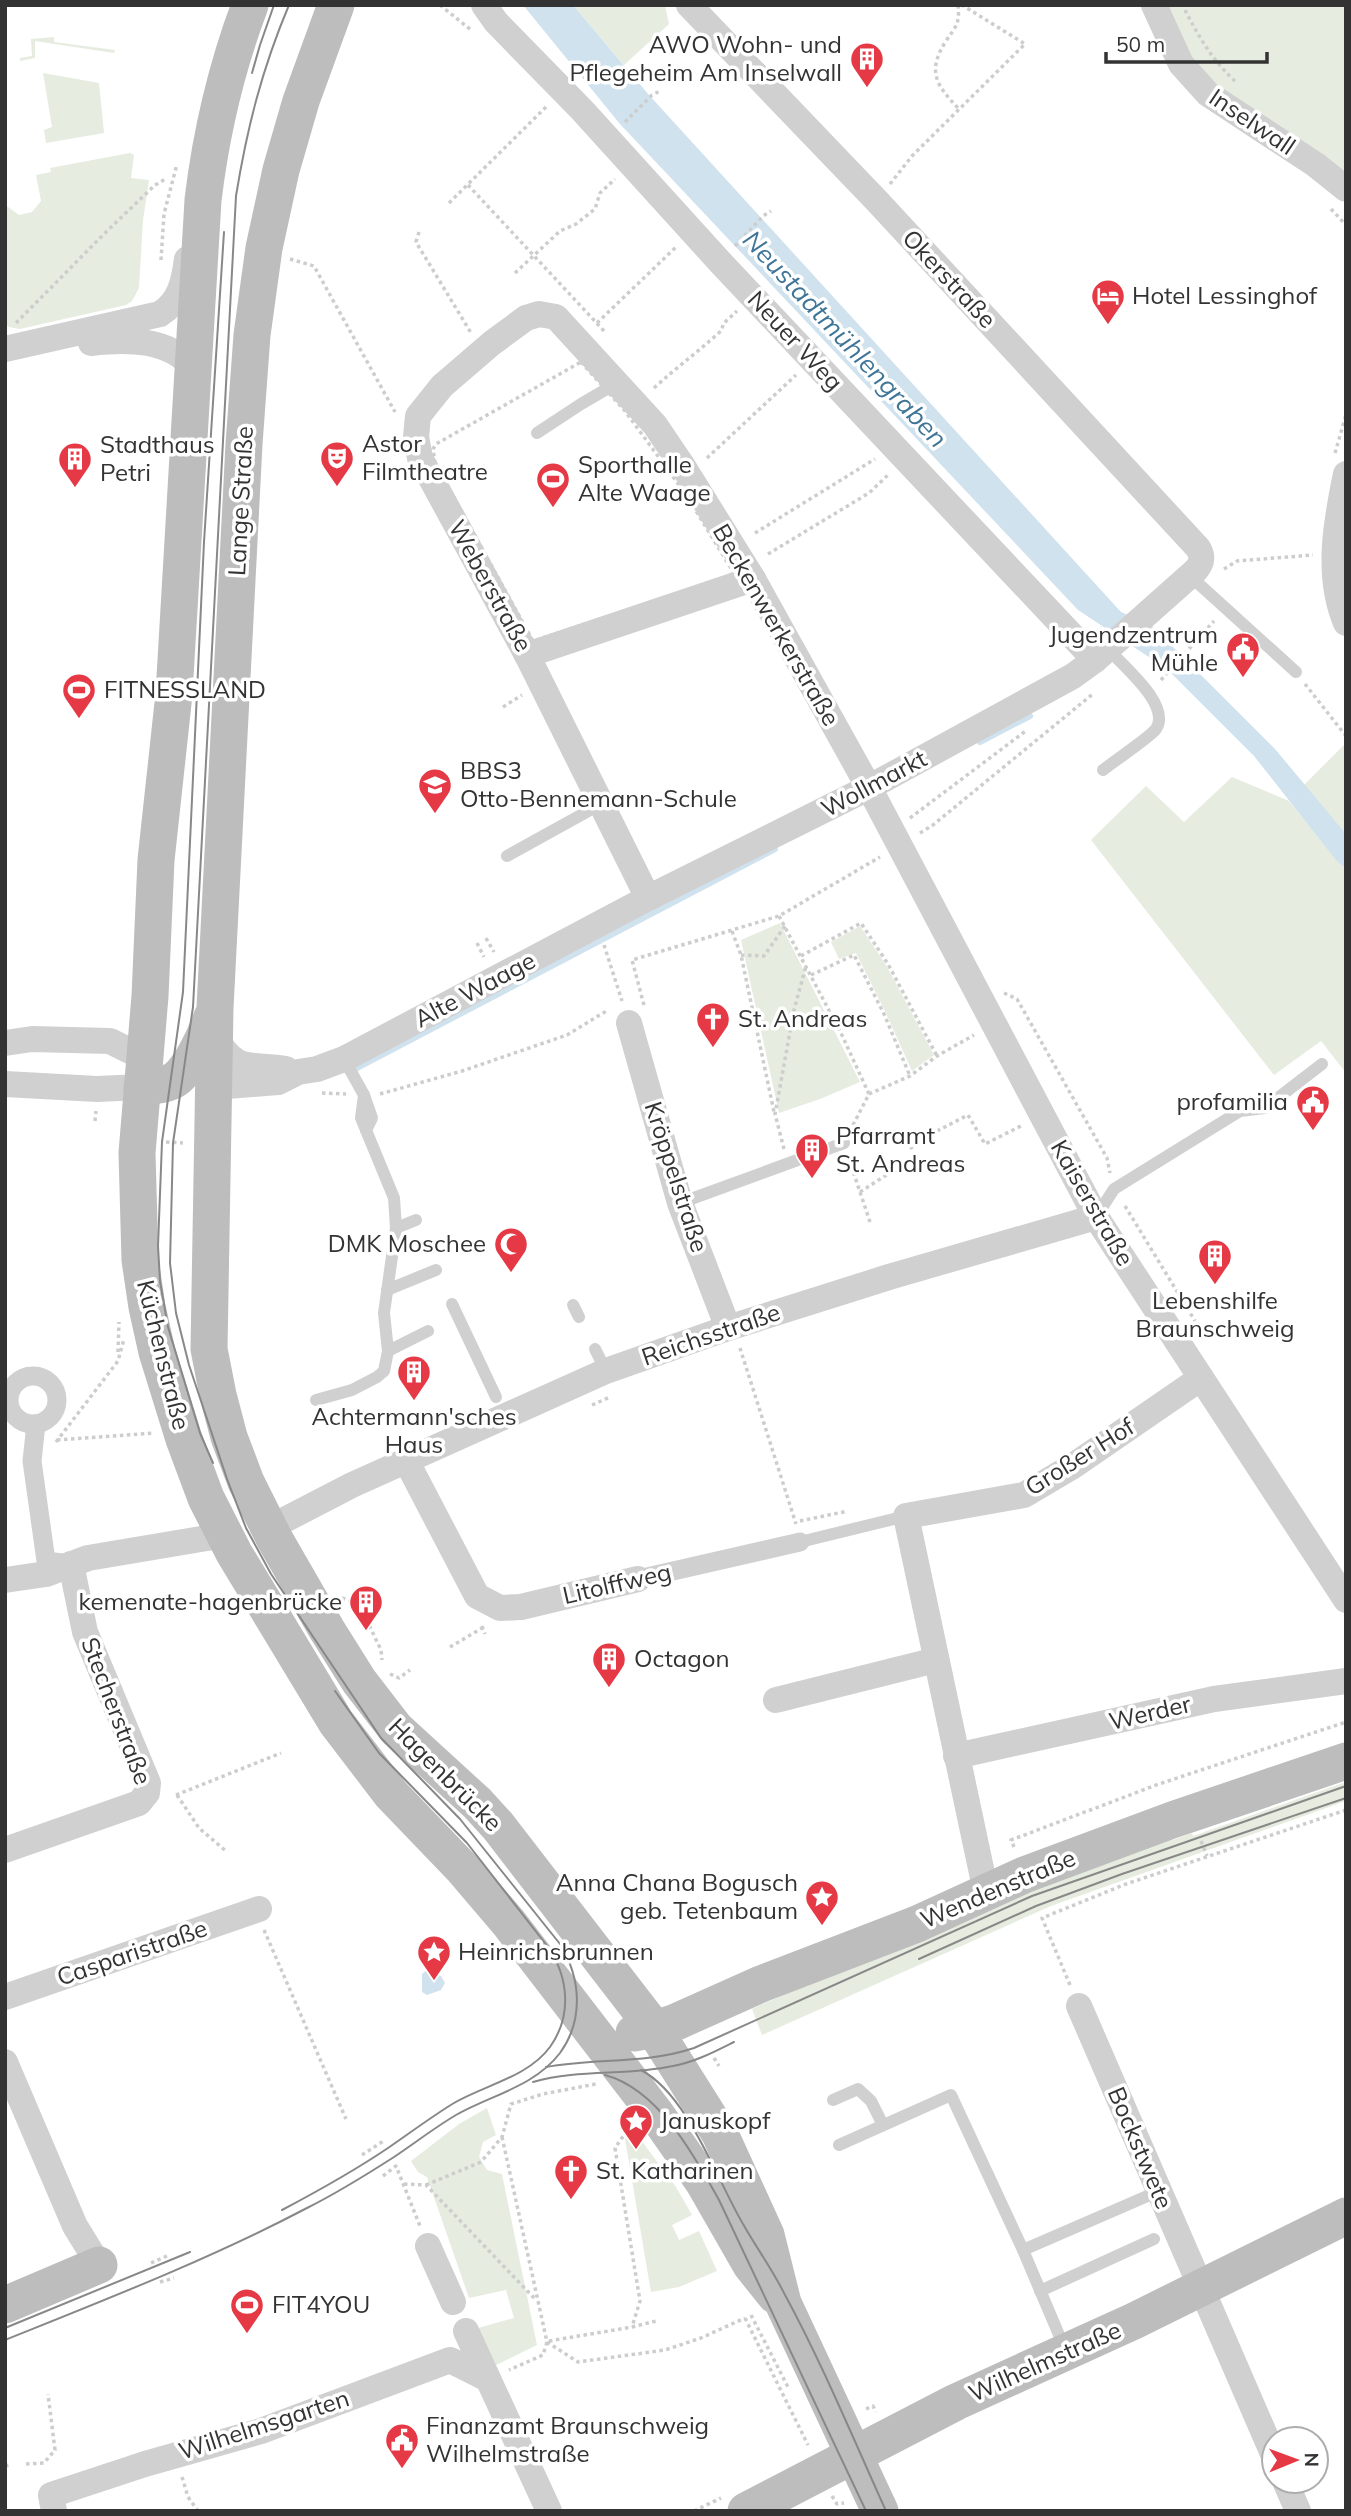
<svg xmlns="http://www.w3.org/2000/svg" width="1351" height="2516" font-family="Mulish,sans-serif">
<rect width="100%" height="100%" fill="#fff"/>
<!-- green -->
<g fill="#e6ecdf">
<polygon points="573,5 665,5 669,24 624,65"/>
<polygon points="1154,5 1346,5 1346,189 1208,94"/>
<polygon points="54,37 54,42 115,50 114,53 35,41 35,58 20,61 20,58 32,56 31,39"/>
<polygon points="43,73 99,83 104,133 46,143 44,130 52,127"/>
<polygon points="130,153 134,155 131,178 149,180 143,220 139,288 132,301 126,305 20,329 9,327 5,324 5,207 8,207 19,215 32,212 41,201 36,175 51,172 50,168"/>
<polygon points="1346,743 1346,834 1304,785"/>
<polygon points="1232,777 1289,801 1346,870 1346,1073 1321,1041 1274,1075 1091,840 1146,786 1184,822"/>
<polygon points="780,923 860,1082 820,1099 779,1113 741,940"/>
<polygon points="860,926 886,965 934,1055 912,1071 884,1009 856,953 839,959 831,942"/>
<polygon points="1346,1782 1346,1801 1051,1906 762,2035 752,2009 937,1926 1170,1833 1173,1840 1192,1833 1193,1836"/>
<polygon points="487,2108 496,2135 483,2142 479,2157 487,2170 502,2174 537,2345 492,2367 478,2328 514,2318 506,2290 469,2298 427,2177 418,2172 411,2161 459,2124"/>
<polygon points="638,2136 676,2187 692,2215 672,2225 679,2240 699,2231 717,2271 679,2287 651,2292 625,2139"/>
</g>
<!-- water -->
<g fill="#cfe2ee">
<polygon points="523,5 573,5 649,95 1121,612 1152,626 1275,749 1346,834 1346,869 1336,860 1254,756 1167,669 1078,610 620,124"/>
<polygon points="428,1969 441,1976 445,1983 441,1990 427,1995 422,1992 422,1974"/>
</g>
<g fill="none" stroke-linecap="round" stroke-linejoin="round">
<!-- stream -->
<g stroke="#cfe2ee" stroke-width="6">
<polyline points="980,742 1030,716"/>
<polyline points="355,1069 775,849"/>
</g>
<!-- path -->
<g stroke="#cdcdcd" stroke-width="3.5" stroke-dasharray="3.5 3.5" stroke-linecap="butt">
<polyline points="440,5 471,30"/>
<polyline points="659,5 660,5"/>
<path d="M 958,5 C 960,24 956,26 946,41 C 926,72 937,86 959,109"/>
<path d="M 1185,10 C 1199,37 1212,60 1235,81"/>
<polyline points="625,122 652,95 660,91"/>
<polyline points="890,184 912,156 1025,44 962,5"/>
<polyline points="468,185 605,332"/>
<polyline points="449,203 547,106"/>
<polyline points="1331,209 1346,225"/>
<polyline points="419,232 416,242 471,333"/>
<polyline points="735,246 763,216 771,211"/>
<polyline points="290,259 314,266 395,412"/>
<polyline points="161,260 164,214 177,164"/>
<polyline points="515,273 560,231 576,224 595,209 600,193 615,179"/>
<polyline points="16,323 105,233 155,185 167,178"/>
<polyline points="597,323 676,247"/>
<polygon points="581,362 625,411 687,496 735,575 533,641 435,463 433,449 436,444"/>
<path d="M 654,388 C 677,367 699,351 722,330 L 723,324 L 737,311"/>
<polyline points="1335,453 1346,415"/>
<polyline points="707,458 796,375"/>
<polyline points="755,533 875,459"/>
<polyline points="768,554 869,493 889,474"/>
<polyline points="1224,569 1237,561 1313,555"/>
<polyline points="1161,680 1214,621"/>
<polyline points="1305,684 1346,736"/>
<polyline points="503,707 522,695"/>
<polyline points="910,818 1027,730"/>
<polyline points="920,833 933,825 1094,693"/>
<polyline points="779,916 841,1033 869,1094 851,1129"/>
<polyline points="732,931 741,955 774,1112"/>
<polyline points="486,938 494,952"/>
<polyline points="477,943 484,957"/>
<polyline points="604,945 622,1001"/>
<polyline points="741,955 764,956 785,926"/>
<polyline points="801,956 861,923 888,964 937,1056"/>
<polyline points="811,975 854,955 884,1014 910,1076"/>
<polyline points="1004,993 1017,999 1107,1158 1110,1173"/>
<polyline points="644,1005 632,960 779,916 880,857"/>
<polyline points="322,1093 346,1094"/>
<polyline points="380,1094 462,1071 567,1035 608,1010"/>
<polyline points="869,1094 910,1076 937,1056 974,1035"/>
<polyline points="95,1121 96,1111"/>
<polyline points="166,1142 183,1143"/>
<polyline points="784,1149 775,1114 794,1010 806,966"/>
<polyline points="849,1159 870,1222"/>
<polyline points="860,1192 888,1174 917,1159 910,1145 968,1115 985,1144 1021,1126"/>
<polyline points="1125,1206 1195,1321"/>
<polyline points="740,1348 796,1524"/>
<polyline points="118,1352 119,1322"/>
<polyline points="592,1405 610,1397"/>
<polyline points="57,1440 154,1433"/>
<polyline points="56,1442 118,1361 124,1339"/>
<polyline points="800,1521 848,1511"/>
<polyline points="342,1598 359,1604 381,1650 382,1660"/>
<polyline points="482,1626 485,1634"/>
<polyline points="450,1647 484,1627"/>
<polyline points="390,1674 399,1678 410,1670"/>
<polyline points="176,1795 281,1753"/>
<polyline points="177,1795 199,1828 227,1852"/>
<polyline points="1201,1841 1207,1856"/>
<polyline points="1014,1847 1011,1840 1159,1784 1346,1722"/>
<polyline points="264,1930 346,2119"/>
<polyline points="1070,1985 1042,1918 1126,1884 1346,1810"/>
<polyline points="714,2058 719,2066"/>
<polyline points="631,2125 615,2148 640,2301 632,2327"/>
<polyline points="502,2137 547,2342 543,2355 509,2370"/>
<polyline points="362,2155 385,2140"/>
<polyline points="383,2176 396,2166 420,2226"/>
<polyline points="404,2184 426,2185 536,2300"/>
<polyline points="426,2185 481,2162 502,2137 511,2104 543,2094 596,2084"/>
<polyline points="151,2263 167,2256"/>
<polyline points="160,2282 174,2278"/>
<polyline points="751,2315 789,2389"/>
<polyline points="745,2318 808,2445"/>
<polyline points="549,2341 632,2327 656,2321"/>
<polyline points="547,2342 578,2362 665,2350 701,2338 745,2318"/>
<polyline points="866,2409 873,2406 876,2412"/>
<polyline points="26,2464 44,2463 55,2450 48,2394"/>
<polyline points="5,2466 10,2465"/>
<polyline points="182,2477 188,2497 198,2511"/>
<polyline points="832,2496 837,2504 844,2503"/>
<polyline points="694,2511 721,2498"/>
</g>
<!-- service -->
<g stroke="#d0d0d0" stroke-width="12">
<polyline points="537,433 581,404 617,383"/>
<polyline points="1190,576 1296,672"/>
<path d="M 1103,770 C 1114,761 1149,738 1156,729 C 1172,705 1122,665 1107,648"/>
<polyline points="507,856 601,804"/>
<polyline points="344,1059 364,1095 372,1118 366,1130"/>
<polyline points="680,1203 844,1143"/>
<polyline points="1096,1217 1114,1189 1240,1111 1265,1108 1322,1064"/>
<polyline points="396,1228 416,1220"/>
<polyline points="387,1290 436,1270"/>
<polyline points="452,1304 496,1397"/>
<polyline points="573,1305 579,1317"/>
<polyline points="595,1349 606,1371"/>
<polyline points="388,1351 428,1331"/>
<polyline points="316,1400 352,1390 377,1377 384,1371 388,1351 384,1313 396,1228 394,1198 361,1118 364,1095"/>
<polyline points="800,1542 906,1516"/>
<polyline points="833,2100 858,2089 871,2101 883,2125"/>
<polyline points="839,2145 951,2095 1023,2250 1065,2349"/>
<polyline points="1023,2250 1159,2191"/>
<polyline points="1040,2291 1154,2239"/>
</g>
<!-- pedestrian -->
<g stroke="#d0d0d0" stroke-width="19">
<circle cx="33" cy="1400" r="24"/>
<polyline points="36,1424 32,1461 46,1561 70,1564"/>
<polyline points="638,1579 800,1542"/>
</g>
<!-- minor -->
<g stroke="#d0d0d0" stroke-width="26">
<polyline points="484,5 496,22 582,110 720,262 1095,660"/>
<polyline points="1154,5 1181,64 1208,94 1316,165 1346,189"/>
<path d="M 91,343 C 126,339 169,338 193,368"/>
<path d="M 5,349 L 160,314 C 180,302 184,281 187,259"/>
<path d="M 1346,474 C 1336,522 1326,576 1346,623"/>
<polyline points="527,655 753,579"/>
<polyline points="648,898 527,655 420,458 416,437 418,416 442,386 492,343 526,318 539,314 556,317 655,425 684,468 753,579 873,795 1096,1217 1346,1600"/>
<polyline points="629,1023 680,1203 728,1328"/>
<path d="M 215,1036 C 236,1074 250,1063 286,1069"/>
<polyline points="5,1043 32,1039 110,1041 144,1058"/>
<polyline points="5,1084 97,1089 142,1087"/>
<path d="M 215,1087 L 278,1082 L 298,1072 L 317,1069 L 344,1059 L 648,898 L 868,788 L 1073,676 L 1095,660 L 1194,572 C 1202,564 1204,558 1198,548 L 877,201 L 689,5"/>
<polyline points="407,1462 477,1596 500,1608 521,1607 638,1579"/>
<polyline points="269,1528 352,1485 606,1371 728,1328 889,1277 1096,1217"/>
<polyline points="5,1580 46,1574 88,1558 207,1538 223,1532"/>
<polyline points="776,1700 936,1660"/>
<polyline points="956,1756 1214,1699 1346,1681"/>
<polyline points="5,1850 139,1803 147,1793 148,1783 85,1632 71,1564"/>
<polyline points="986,1892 906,1516 1024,1495 1073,1466 1201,1378"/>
<polyline points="5,1997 259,1909"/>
<polyline points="1079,2006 1274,2456"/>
<polyline points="5,2062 75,2226 99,2265"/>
<polyline points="428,2246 453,2302"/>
<polyline points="466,2331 549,2511"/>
<polyline points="1285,2481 1298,2511"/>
<polyline points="54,2511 51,2495 145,2464 261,2431 450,2360 488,2379"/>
</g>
<!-- secondary -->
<g stroke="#bdbdbd" stroke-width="37">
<path d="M 250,5 C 226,69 211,133 203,200 L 174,694 L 156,860 L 150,996 L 137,1153 L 140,1260 L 147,1307 L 157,1352 L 184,1439 L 206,1498 L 234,1553 L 336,1722 L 391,1794 L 463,1869 L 509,1923 L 656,2114 L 704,2183 L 751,2265 L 775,2295"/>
<polyline points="336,5 301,101 281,170 264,248 252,335 244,444 215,1008 209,1349 218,1395 229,1437 246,1482 274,1538 327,1630 359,1681 396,1729 477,1803 498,1826 650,2023 720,2134 766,2235 783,2303 880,2511"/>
<path d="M 142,1087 C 151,1086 162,1086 170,1082 C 188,1076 206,1034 212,1017"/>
<polyline points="634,2033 655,2029 676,2022 761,1984 917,1924 1024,1875 1172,1820 1346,1761"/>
<polyline points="5,2305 99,2265"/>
<polyline points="746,2511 956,2402 1134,2321 1346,2216"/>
</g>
<!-- tram -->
<g stroke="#888" stroke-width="2">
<polyline points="252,73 260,45 274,5"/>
<polyline points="213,1463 200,1433 168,1327 160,1281 158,1246 162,1142 183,992 204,542 224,232"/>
<polyline points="919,1959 1036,1906 1122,1874 1346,1798"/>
<path d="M 546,2067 C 595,2058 647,2064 694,2048 L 1032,1896 L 1346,1786"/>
<path d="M 641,2070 C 688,2095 716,2178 743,2224 C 756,2247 772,2269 784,2293 C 822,2363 853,2438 886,2511"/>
<path d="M 605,2075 C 658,2089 694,2155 719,2200 L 866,2511"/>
<path d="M 533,2082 C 579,2069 627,2076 673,2066 C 695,2062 714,2052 734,2042"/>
<path d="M 282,2210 C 318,2191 354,2171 388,2148 C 410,2133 431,2117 454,2103 C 485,2085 528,2077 550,2047 C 572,2016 569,1978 548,1947 L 467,1843 L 379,1753 L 335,1691"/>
<polyline points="5,2328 190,2252"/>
<path d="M 5,2340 C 107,2299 210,2259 307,2208 C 337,2193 366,2175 394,2157 C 415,2143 434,2128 456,2115 C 491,2095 534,2087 560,2053 C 584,2020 581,1978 560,1944 L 460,1819 L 381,1738 L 271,1574 L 246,1528 L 227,1479 L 189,1365 L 176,1313 L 170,1263 L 173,1143 L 193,1007 L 236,196 C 247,128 262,69 289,5"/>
</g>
</g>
<!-- icons -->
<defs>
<g id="building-pin" transform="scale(1.75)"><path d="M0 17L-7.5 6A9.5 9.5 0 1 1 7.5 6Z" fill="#e63946" stroke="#fff"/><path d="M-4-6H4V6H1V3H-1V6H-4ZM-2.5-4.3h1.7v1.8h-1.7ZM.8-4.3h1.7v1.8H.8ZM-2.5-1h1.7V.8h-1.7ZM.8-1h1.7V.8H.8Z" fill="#fff"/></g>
<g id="hotel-pin" transform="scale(1.75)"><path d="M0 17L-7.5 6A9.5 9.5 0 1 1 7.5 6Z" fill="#e63946" stroke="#fff"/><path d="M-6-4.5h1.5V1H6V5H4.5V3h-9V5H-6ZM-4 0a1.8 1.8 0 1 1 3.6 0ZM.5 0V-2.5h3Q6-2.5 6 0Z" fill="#fff"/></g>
<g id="theatre-pin" transform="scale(1.75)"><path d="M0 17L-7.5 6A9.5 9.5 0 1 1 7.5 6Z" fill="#e63946" stroke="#fff"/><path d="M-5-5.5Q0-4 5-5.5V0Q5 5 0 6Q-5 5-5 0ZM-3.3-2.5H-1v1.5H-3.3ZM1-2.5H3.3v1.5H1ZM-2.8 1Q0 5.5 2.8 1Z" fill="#fff"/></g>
<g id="stadium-pin" transform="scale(1.75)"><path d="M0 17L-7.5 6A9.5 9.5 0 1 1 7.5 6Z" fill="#e63946" stroke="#fff"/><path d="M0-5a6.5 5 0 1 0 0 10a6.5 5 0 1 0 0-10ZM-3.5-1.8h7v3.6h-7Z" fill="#fff"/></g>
<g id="civic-pin" transform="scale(1.75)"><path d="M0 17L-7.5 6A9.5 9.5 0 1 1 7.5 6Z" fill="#e63946" stroke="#fff"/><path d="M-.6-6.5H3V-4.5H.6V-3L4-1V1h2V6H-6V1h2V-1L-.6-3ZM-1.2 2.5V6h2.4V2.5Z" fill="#fff"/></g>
<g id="school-pin" transform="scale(1.75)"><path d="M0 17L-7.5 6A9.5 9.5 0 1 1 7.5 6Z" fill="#e63946" stroke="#fff"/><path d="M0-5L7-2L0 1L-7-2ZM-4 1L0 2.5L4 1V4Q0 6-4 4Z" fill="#fff"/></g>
<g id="church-pin" transform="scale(1.75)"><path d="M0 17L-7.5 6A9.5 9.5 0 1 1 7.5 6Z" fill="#e63946" stroke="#fff"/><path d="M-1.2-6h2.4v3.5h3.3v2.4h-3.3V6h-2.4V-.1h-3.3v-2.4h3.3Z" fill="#fff"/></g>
<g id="mosque-pin" transform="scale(1.75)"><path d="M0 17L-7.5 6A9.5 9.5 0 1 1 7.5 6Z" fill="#e63946" stroke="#fff"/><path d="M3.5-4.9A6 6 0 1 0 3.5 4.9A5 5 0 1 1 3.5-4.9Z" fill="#fff"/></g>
<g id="sight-pin" transform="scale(1.75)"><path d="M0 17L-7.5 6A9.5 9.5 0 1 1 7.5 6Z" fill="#e63946" stroke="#fff"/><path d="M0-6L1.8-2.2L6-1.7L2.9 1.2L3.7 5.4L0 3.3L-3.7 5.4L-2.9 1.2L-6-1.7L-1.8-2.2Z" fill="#fff"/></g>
</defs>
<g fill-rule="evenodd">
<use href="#building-pin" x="867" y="59"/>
<use href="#hotel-pin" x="1108" y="296"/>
<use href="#theatre-pin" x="337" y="458"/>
<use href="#building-pin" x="75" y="459"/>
<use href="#stadium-pin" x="553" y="479"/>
<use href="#civic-pin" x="1243" y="649"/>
<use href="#stadium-pin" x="79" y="690"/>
<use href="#school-pin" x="435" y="785"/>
<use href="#church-pin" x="713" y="1019"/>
<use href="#civic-pin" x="1313" y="1102"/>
<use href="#building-pin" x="812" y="1150"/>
<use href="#mosque-pin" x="511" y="1244"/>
<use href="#building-pin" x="1215" y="1256"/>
<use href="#building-pin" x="414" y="1372"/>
<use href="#building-pin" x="366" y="1602"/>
<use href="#building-pin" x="609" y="1659"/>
<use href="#sight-pin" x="822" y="1897"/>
<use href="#sight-pin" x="434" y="1952"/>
<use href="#sight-pin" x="636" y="2121"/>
<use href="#church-pin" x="571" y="2171"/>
<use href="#stadium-pin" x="247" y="2305"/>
<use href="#civic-pin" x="402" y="2440"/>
</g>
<g text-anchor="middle" stroke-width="7" stroke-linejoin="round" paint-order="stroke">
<!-- poi labels -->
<g font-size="24" fill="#333" stroke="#fff" text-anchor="start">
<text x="842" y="53" text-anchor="end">AWO Wohn- und<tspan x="842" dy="28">Pflegeheim Am Inselwall</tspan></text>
<text x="1132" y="304">Hotel Lessinghof</text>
<text x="362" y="452">Astor<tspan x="362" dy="28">Filmtheatre</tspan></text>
<text x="100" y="453">Stadthaus<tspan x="100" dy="28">Petri</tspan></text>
<text x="578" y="473">Sporthalle<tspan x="578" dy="28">Alte Waage</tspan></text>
<text x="1218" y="643" text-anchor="end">Jugendzentrum<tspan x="1218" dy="28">Mühle</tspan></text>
<text x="104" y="698">FITNESSLAND</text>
<text x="460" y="779">BBS3<tspan x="460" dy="28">Otto-Bennemann-Schule</tspan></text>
<text x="738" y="1027">St. Andreas</text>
<text x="1288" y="1110" text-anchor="end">profamilia</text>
<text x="836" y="1144">Pfarramt<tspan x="836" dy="28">St. Andreas</tspan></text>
<text x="486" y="1252" text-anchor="end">DMK Moschee</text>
<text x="1215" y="1309" text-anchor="middle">Lebenshilfe<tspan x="1215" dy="28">Braunschweig</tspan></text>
<text x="414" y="1425" text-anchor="middle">Achtermann'sches<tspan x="414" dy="28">Haus</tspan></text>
<text x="342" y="1610" text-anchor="end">kemenate-hagenbrücke</text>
<text x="634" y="1667">Octagon</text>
<text x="798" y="1891" text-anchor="end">Anna Chana Bogusch<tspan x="798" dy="28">geb. Tetenbaum</tspan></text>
<text x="458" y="1960">Heinrichsbrunnen</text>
<text x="660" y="2129">Januskopf</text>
<text x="596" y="2179">St. Katharinen</text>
<text x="272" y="2313">FIT4YOU</text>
<text x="426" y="2434">Finanzamt Braunschweig<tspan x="426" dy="28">Wilhelmstraße</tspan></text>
</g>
<!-- street labels -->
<g font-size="24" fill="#333" stroke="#fff">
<text transform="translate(1252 122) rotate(34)" y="8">Inselwall</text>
<text transform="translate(949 279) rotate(47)" y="8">Okerstraße</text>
<text transform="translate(795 341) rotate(47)" y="8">Neuer Weg</text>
<text transform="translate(241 501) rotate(-87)" y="8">Lange Straße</text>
<text transform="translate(490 586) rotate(61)" y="8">Weberstraße</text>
<text transform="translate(776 625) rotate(60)" y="8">Beckenwerkerstraße</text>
<text transform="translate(874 784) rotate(-28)" y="8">Wollmarkt</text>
<text transform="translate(475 990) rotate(-28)" y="8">Alte Waage</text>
<text transform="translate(676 1177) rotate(72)" y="8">Kröppelstraße</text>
<text transform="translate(1092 1203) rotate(60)" y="8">Kaiserstraße</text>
<text transform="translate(711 1335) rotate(-19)" y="8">Reichsstraße</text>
<text transform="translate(163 1355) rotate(76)" y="8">Küchenstraße</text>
<text transform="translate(1080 1457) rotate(-32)" y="8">Großer Hof</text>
<text transform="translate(617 1584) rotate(-13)" y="8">Litolffweg</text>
<text transform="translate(116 1711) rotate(69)" y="8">Stecherstraße</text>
<text transform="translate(1150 1713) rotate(-13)" y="8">Werder</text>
<text transform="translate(445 1775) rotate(45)" y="8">Hagenbrücke</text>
<text transform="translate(998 1889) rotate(-23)" y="8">Wendenstraße</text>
<text transform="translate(132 1953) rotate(-19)" y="8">Casparistraße</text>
<text transform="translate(1140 2148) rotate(67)" y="8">Bockstwete</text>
<text transform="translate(1045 2362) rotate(-24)" y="8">Wilhelmstraße</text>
<text transform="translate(264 2425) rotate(-18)" y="8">Wilhelmsgarten</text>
</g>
<!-- water labels -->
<g font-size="26" font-style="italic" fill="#3f7597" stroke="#fff">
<text transform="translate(845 339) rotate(47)" y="9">Neustadtmühlengraben</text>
</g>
</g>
<!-- border -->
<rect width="1351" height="2516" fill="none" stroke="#333333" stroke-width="14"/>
<!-- north arrow -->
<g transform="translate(1295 2460) rotate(89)"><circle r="33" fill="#ffffff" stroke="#adadad" stroke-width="2"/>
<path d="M0-5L12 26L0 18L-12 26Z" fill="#e63946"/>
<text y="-10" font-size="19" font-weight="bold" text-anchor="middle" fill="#333333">N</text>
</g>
<!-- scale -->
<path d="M1106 52v10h161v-10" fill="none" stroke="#333333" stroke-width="3.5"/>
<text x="1116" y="52" font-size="21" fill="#333333" stroke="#ffffff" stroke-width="5" paint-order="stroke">50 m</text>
</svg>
